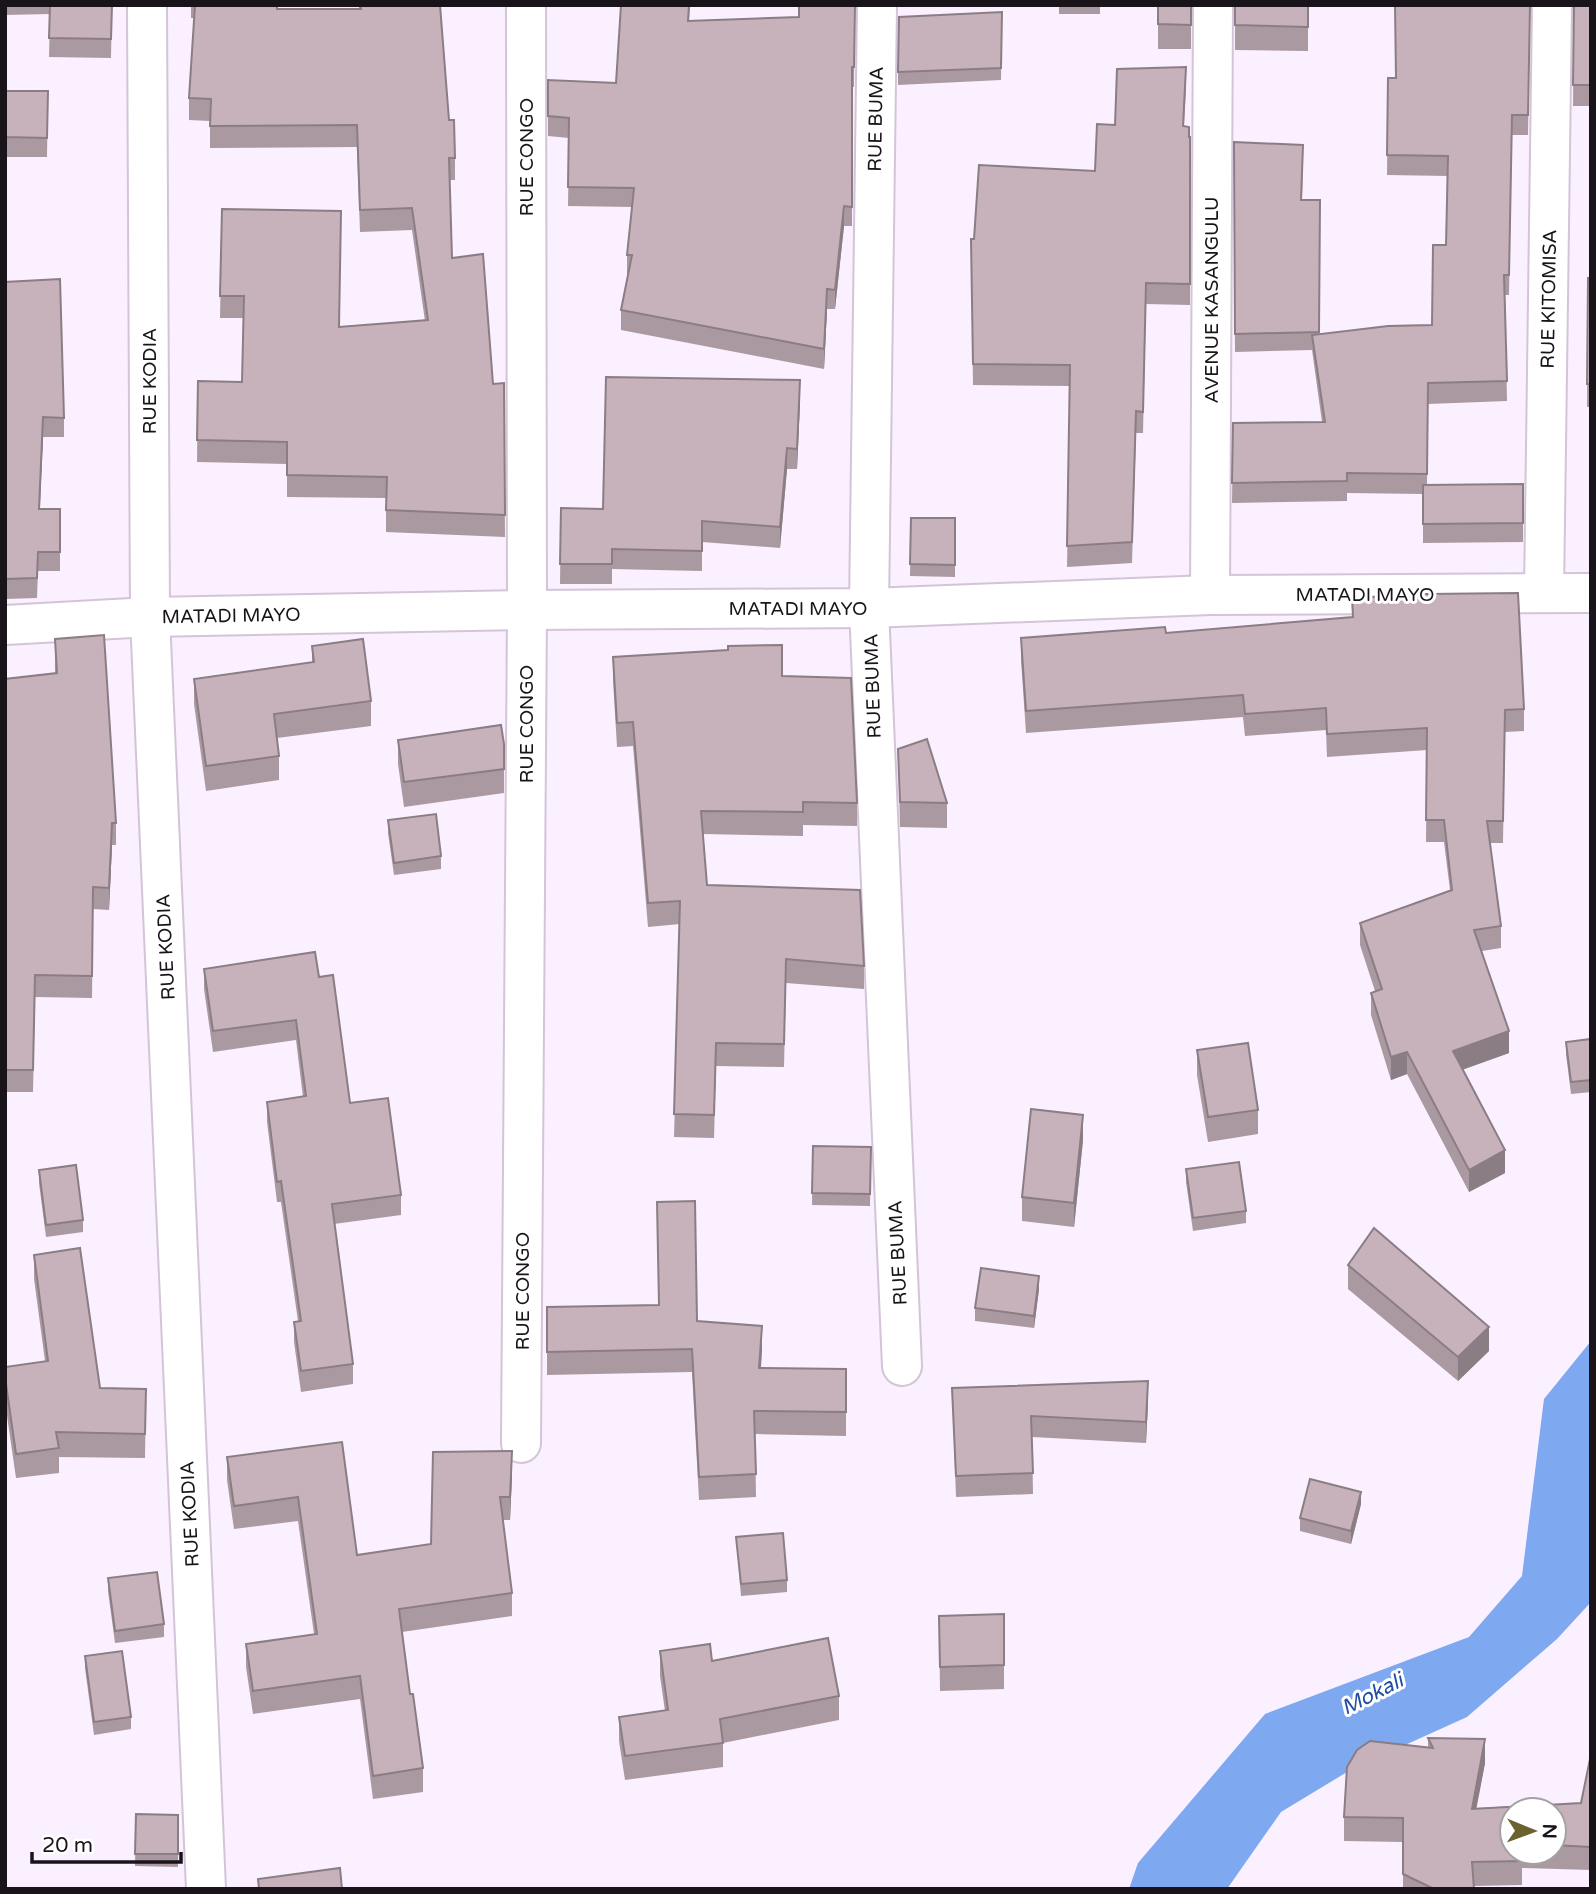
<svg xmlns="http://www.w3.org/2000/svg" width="1596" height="1894" font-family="'Varela Round',sans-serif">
<rect width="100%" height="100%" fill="#fbf0ff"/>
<!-- water -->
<polygon fill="#7ea8f0" points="1591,1341 1591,1602 1557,1639 1467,1717 1352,1769 1281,1812 1227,1889 1129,1889 1138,1863 1265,1714 1469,1637 1522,1576 1544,1399"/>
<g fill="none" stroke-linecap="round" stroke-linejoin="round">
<!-- street casing -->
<g stroke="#d3c5d7" stroke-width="42">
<g id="street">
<polyline points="147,5 150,617 206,1889"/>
<polyline points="877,5 869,608 902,1366"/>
<polyline points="1544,593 1552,5"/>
<polyline points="1210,595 1213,5"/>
<polyline points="5,625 150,617 527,610 869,608 1210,595 1591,593"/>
<polyline points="521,1443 527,610 526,5"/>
</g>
</g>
<!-- street -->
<use href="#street" stroke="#fff" stroke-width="38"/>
</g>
<!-- wall -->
<g fill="#ab99a2" fill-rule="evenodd">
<polygon points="5,5 112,5 111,58 49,57 50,14 5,15"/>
<polygon points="191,5 278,5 278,9 359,9 359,5 440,5 449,120 455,158 455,180 449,180 452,258 493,384 504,383 505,537 386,532 386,498 287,497 287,464 197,462 198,381 242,382 243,318 220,318 222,209 340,327 425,321 412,230 360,232 357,147 210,148 210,121 189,120 189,98 195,18 191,18"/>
<polygon points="621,5 690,5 689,21 798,17 798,5 855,5 854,87 852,87 852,226 844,226 835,309 827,309 824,369 621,330 621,310 628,274 627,274 627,255 632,207 568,206 569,138 548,136 548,80 616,83"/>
<rect x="1059" y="5" width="41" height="9"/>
<rect x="1158" y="5" width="33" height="44"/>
<polygon points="1235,5 1308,5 1308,51 1235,50"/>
<polygon points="1530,5 1528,135 1512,135 1509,295 1505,295 1507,401 1428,404 1427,485 1523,484 1523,542 1423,543 1423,494 1347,493 1347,501 1232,503 1233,423 1322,422 1312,350 1235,352 1234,142 1303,163 1302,200 1320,200 1319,335 1432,325 1446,245 1448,176 1387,175 1388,78 1396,78"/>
<polygon points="1574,5 1591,5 1591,106 1573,106"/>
<polygon points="1002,12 1001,80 898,85 898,72"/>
<polygon points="1186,88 1184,126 1189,137 1190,137 1190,305 1146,304 1143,433 1136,433 1132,563 1067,567 1070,386 973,385 971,239 974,239 1095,171 1115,125"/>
<polygon points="5,91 48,91 47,157 5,157"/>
<polygon points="1588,278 1591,278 1591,407 1587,407"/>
<polygon points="5,282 64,418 64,437 43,437 39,509 60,509 60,571 38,571 37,598 5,599"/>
<polygon points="800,401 797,469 787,469 780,548 702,542 702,571 612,569 612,584 560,584 561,508 603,509"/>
<polygon points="911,518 955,518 955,577 910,576"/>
<polygon points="1352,598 1524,709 1524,731 1505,732 1503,843 1490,843 1501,926 1501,948 1482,951 1509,1053 1462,1070 1505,1173 1469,1192 1407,1074 1391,1080 1371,1015 1371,993 1375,991 1360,945 1360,923 1450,890 1444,842 1426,842 1427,750 1327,757 1326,730 1245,736 1243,717 1026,733 1021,660 1021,638 1166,633 1352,617"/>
<polygon points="55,639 116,823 116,845 112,845 109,910 93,909 92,998 35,997 33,1092 5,1092 5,679 55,673"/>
<polygon points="312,646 371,701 371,726 277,738 279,756 279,780 206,791 194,704 194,679 312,663"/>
<polygon points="613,657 782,676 857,803 857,826 803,825 803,836 703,834 707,885 864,966 864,989 786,983 784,1067 716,1066 714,1138 674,1137 680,924 648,927 633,746 617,747 613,680"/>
<polygon points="398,740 504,744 504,793 404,807 398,764"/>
<polygon points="898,749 947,803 947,828 900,827"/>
<polygon points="388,820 441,856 441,869 394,875 388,833"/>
<polygon points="204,969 319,977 350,1103 401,1195 401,1215 334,1224 353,1364 353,1384 301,1392 294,1342 294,1322 298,1321 281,1202 277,1202 267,1122 267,1102 303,1097 296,1040 213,1052 204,989"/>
<polygon points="1591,1039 1591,1092 1571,1094 1566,1054 1566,1042"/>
<polygon points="1197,1050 1258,1110 1258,1134 1208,1142 1197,1075"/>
<polygon points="1083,1140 1074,1227 1022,1221 1022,1197"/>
<polygon points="813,1146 871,1147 870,1206 812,1205"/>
<polygon points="1186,1169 1246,1211 1246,1223 1193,1231 1186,1182"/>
<polygon points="39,1170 83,1220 83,1232 46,1237 39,1183"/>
<polygon points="34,1255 100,1388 146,1389 145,1458 59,1457 59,1473 16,1478 5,1402 5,1367 45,1361 34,1279"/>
<polygon points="1348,1265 1489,1351 1458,1381 1348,1289"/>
<polygon points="1039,1289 1034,1328 975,1321 975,1308"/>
<polygon points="658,1305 762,1349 761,1368 846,1369 846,1436 755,1434 756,1497 699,1500 692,1372 547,1375 547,1307"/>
<polygon points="952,1388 1148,1402 1146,1443 1032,1437 1033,1494 956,1497"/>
<polygon points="342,1442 357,1555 431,1544 512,1475 510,1520 503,1520 512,1593 512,1616 402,1632 410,1694 423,1768 423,1792 373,1799 360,1699 253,1714 246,1667 246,1644 314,1634 298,1521 234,1529 227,1480 227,1457"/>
<polygon points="1361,1504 1351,1544 1300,1531 1300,1518"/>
<polygon points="736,1537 787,1580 787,1592 741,1596"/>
<polygon points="108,1578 164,1624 164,1637 115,1643 108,1591"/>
<polygon points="1004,1614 1004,1689 940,1691 939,1616"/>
<polygon points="660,1651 712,1661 839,1696 839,1720 723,1743 723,1767 625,1780 619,1741 619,1717 665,1711 660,1676"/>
<polygon points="85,1656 131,1717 131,1729 94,1735 85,1668"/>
<path d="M 1428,1738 L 1485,1763 L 1476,1808 L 1581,1803 L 1591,1754 L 1591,1870 L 1522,1868 L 1522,1885 L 1473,1886 L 1474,1889 L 1403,1889 L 1403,1842 L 1344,1841 L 1344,1817 L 1428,1747 ZM 1554,1810 L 1554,1852 L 1512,1852 Z"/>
<polygon points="136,1814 178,1815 178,1867 135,1866"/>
</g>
<!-- shaded-wall -->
<g fill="#8b7d84">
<polygon points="844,206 844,226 835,309 835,290"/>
<polygon points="827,289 827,309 824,369 824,349"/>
<polygon points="800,380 800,401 797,469 797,449"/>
<polygon points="43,417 43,437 39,529 39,509"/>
<polygon points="787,448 787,469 780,548 780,527"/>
<polygon points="112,823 112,845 109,910 109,888"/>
<polygon points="1509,1031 1509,1053 1453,1073 1453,1051"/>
<polygon points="1407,1052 1407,1074 1391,1080 1391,1057"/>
<polygon points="1083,1115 1083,1140 1074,1227 1074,1203"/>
<polygon points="1505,1150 1505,1173 1469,1192 1469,1170"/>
<polygon points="1039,1276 1039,1289 1034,1328 1034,1316"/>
<polygon points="762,1326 762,1349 759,1391 759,1368"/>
<polygon points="1489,1327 1489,1351 1458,1381 1458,1357"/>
<polygon points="1148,1381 1148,1402 1146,1443 1146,1422"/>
<polygon points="512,1451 512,1475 510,1520 510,1497"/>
<polygon points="1361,1492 1361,1504 1351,1544 1351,1531"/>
<polygon points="1485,1739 1485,1763 1472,1832 1472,1809"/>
</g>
<!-- building -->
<g fill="#c7b2bc" stroke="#8b7d84" stroke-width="2">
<polygon points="50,5 112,5 111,39 49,38"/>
<polygon points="195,5 277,5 277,9 361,9 360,5 440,5 449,120 454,120 455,158 449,158 452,258 483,254 493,384 504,383 505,515 386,510 387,477 287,475 287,442 197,440 198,381 242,382 244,296 220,296 222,209 341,211 339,327 428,320 412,208 360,210 357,125 210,126 211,99 189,98"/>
<polygon points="621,5 689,5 688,21 799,17 799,5 855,5 854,67 852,67 852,207 844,206 835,290 827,289 824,349 621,310 632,255 627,255 634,188 568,187 569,118 548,116 548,80 616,83"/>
<polygon points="1158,5 1191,5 1191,25 1158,24"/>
<polygon points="1235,5 1308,5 1308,27 1235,25"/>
<polygon points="1395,5 1530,5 1528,115 1512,115 1509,275 1504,275 1507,381 1428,383 1427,474 1347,473 1347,481 1232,483 1233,423 1325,422 1312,335 1388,326 1432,325 1433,245 1446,245 1448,156 1387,155 1388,78 1396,78"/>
<polygon points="1574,5 1591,5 1591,85 1573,85"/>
<polygon points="1002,12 1001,68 898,72 899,17"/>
<polygon points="1186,67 1183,126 1189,127 1189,137 1190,137 1190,284 1146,283 1143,412 1136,411 1132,542 1067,546 1070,365 973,364 971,239 974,239 979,165 1095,171 1097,124 1115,125 1117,69"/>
<polygon points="5,91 48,91 47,138 5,137"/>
<polygon points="1234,142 1303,145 1301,200 1320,200 1319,332 1235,334"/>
<polygon points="1588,278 1591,278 1591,384 1587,384"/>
<polygon points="60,279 64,418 43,417 39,509 60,509 60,552 38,552 37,578 5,579 5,282"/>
<polygon points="606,377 800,380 797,449 787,448 780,527 702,521 702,551 612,549 612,564 560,564 561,508 603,509"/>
<polygon points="1523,484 1523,523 1423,524 1423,485"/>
<polygon points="911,518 955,518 955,565 910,564"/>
<polygon points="1518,593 1524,709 1505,710 1503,821 1487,821 1501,926 1474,930 1509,1031 1453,1051 1505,1150 1469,1170 1407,1052 1391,1057 1371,993 1382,989 1360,923 1452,890 1444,820 1426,820 1427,728 1327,734 1326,708 1245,714 1243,695 1026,711 1021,638 1165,627 1166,633 1353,617 1352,598 1425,594"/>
<polygon points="104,635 116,823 112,823 109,888 93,887 92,976 35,975 33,1070 5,1070 5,679 57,673 55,639"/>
<polygon points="363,639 371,701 274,714 279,756 206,766 194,679 314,662 312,646"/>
<polygon points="782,645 782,676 851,678 857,803 803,802 803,812 701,811 707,885 860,890 864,966 786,959 784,1044 716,1043 714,1115 674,1114 680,901 648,903 633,722 617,723 613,657 728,650 728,646"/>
<polygon points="501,725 504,744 504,769 404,782 398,740"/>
<polygon points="927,739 947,803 900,802 898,749"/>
<polygon points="436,814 441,856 394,863 388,820"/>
<polygon points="315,952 319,977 333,975 350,1103 388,1098 401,1195 332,1204 353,1364 301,1371 294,1322 301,1321 281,1181 277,1182 267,1102 306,1096 296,1020 213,1031 204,969"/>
<polygon points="1591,1039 1591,1080 1571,1082 1566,1042"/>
<polygon points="1248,1043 1258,1110 1208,1117 1197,1050"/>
<polygon points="1031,1109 1083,1115 1074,1203 1022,1197"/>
<polygon points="813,1146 871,1147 870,1194 812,1193"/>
<polygon points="1239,1162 1246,1211 1193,1218 1186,1169"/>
<polygon points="76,1165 83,1220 46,1225 39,1170"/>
<polygon points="695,1201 697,1321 762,1326 759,1368 846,1369 846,1412 754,1411 756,1474 699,1477 692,1349 547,1352 547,1307 659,1305 657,1202"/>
<polygon points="1374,1228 1489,1327 1458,1357 1348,1265"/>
<polygon points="80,1248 100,1388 146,1389 145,1434 56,1432 59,1448 16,1454 5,1377 5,1367 48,1361 34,1255"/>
<polygon points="981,1268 1039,1276 1034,1316 975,1308"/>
<polygon points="1148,1381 1146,1422 1031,1416 1033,1473 956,1476 952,1388"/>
<polygon points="342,1442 357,1555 431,1544 433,1452 512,1451 510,1497 500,1497 512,1593 399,1609 410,1694 413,1694 423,1768 373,1776 360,1676 253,1691 246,1644 317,1634 298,1497 234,1506 227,1457"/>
<polygon points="1310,1479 1361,1492 1351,1531 1300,1518"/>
<polygon points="783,1533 787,1580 741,1584 736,1537"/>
<polygon points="157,1572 164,1624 115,1631 108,1578"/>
<polygon points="1004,1614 1004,1665 940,1667 939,1616"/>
<polygon points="828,1638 839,1696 720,1719 723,1743 625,1756 619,1717 668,1710 660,1651 710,1644 712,1661"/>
<polygon points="122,1651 131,1717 94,1722 85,1656"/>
<polygon points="1428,1738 1485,1739 1472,1809 1581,1803 1591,1754 1591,1847 1554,1845 1554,1810 1512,1810 1512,1852 1522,1852 1522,1861 1472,1862 1474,1889 1434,1889 1403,1874 1403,1818 1344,1817 1347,1767 1357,1750 1370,1741 1433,1748"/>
<polygon points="136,1814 178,1815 178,1854 135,1854"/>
<polygon points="340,1868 342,1889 259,1889 258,1879"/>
</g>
<g text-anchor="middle" stroke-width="6" stroke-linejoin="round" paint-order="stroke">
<!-- street labels -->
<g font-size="19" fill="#19141a" stroke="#fff">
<text transform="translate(875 119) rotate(-89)" y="7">RUE BUMA</text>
<text transform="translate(526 157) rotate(-90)" y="7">RUE CONGO</text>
<text transform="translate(1548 299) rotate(-89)" y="7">RUE KITOMISA</text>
<text transform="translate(1211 300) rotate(-90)" y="7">AVENUE KASANGULU</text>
<text transform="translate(149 381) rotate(-90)" y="7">RUE KODIA</text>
<text x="1365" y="601">MATADI MAYO</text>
<text x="798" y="615">MATADI MAYO</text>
<text transform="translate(231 615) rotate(-1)" y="7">MATADI MAYO</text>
<text transform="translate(872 686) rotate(-92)" y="7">RUE BUMA</text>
<text transform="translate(526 724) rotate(-90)" y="7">RUE CONGO</text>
<text transform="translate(165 947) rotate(-93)" y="7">RUE KODIA</text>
<text transform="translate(897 1253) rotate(-93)" y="7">RUE BUMA</text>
<text transform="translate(522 1291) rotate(-90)" y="7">RUE CONGO</text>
<text transform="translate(189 1514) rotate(-93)" y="7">RUE KODIA</text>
</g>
<!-- water labels -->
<g font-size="21" font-style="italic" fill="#204fa3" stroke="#fff">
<text transform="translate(1372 1694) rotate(-27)" y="7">Mokali</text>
</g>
</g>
<!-- border -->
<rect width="1596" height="1894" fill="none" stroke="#19141a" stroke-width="14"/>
<!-- north arrow -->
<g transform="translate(1533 1831) rotate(91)"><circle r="33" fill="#ffffff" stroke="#a3a1a3" stroke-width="2"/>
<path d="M0-5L12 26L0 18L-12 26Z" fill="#6a622f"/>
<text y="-10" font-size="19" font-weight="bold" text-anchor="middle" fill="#19141a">N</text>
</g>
<!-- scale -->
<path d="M32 1852v10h149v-10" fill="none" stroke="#19141a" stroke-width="3.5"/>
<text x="42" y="1852" font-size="21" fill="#19141a" stroke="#ffffff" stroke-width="5" paint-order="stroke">20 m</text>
</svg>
